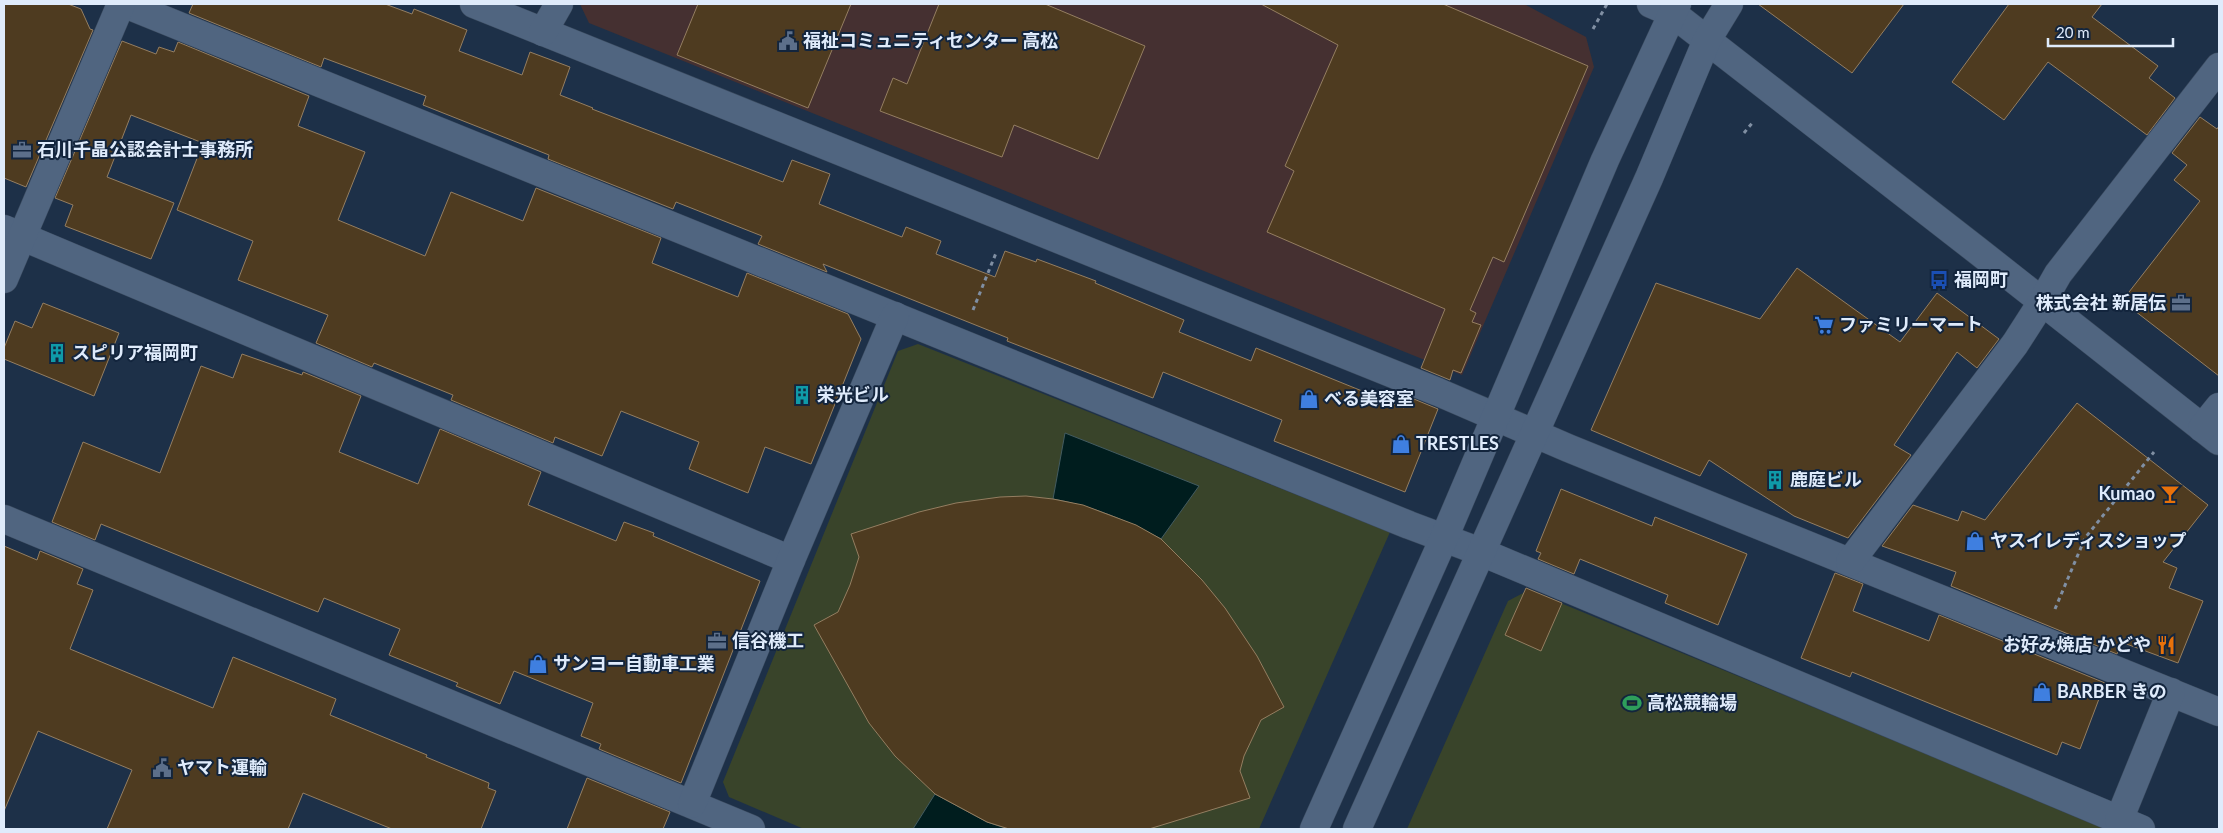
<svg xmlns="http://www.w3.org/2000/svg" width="2223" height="833" font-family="Lato,'Noto Sans JP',sans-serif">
<rect width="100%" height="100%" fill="#1d3048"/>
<!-- commercial -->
<polygon fill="#453031" points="580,4 1524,4 1586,37 1594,67 1462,375 589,23"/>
<!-- green -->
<g fill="#39442a">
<polygon points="918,344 1390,532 1259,829 804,829 729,797 723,782 898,351"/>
<polygon points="1529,590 2108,829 1407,829 1508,601"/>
</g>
<!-- water -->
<g fill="#001d1e" stroke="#435b60">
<path d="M 1065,433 L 1199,486 L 1161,539 C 1126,520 1092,506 1053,499 Z"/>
<polygon points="935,794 987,822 1009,829 913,829"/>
</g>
<!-- building -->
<g fill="#4e3b20" stroke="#947e61">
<polygon points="4,4 68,4 81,9 90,29 93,30 26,187 4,178"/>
<polygon points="193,4 385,4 412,14 414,9 467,30 459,51 522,75 530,52 570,67 560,95 593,108 592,109 783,182 792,160 830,174 819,204 902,237 906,227 941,241 936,254 995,277 1005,251 1036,262 1037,259 1096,281 1095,283 1184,320 1179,332 1251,361 1256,348 1404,408 1409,397 1438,409 1405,492 1274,441 1282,420 1163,372 1153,398 1007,341 1008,338 823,264 827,272 758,244 762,236 676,202 673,209 548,159 549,155 423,105 426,96 324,58 321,67 189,13"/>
<polygon points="698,4 851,4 808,108 677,55"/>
<polygon points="939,4 1045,4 1145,46 1098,159 1014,125 1002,157 880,111 893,78 907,84"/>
<polygon points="1261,4 1443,4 1588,66 1504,262 1493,257 1470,310 1476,313 1472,322 1481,325 1461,373 1453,370 1450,380 1421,368 1445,309 1267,232 1294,171 1285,166 1338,45"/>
<polygon points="1758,4 1904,4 1852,73"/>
<polygon points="2009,4 2102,4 2092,17 2158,66 2149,78 2175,98 2147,135 2048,62 2004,120 1952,82"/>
<polygon points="122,41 156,54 159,47 174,52 178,42 309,96 298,126 365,152 338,220 425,256 451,192 523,221 536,188 661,238 652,263 738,297 747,273 848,314 861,339 811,464 765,447 748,493 689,469 699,442 621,411 602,456 555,437 553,443 451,400 453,395 374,363 372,367 316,343 328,315 238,280 253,241 177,210 203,143 131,115 107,177 174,203 151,259 65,226 73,205 55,198"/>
<polygon points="2200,117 2217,129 2219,126 2219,376 2122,301 2200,201 2174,180 2187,165 2172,153"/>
<polygon points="1797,268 1900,342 1937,293 1999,339 1977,368 1957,352 1894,445 1911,455 1848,538 1794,516 1709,460 1700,476 1591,430 1656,283 1760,319"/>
<polygon points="43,303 119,333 94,396 4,359 4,348 15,321 32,328"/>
<polygon points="242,354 302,375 303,372 361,396 339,452 418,484 440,429 541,472 528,505 616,541 624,522 654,533 653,536 760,581 681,783 599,749 601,744 581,736 593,703 514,671 500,704 456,686 458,683 389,655 400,629 324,598 318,612 101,524 95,540 52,522 83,442 160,473 201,366 233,378"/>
<polygon points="2077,403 2208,505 2163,562 2177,568 2169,588 2203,601 2178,663 2121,642 2117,654 1951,586 1956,572 1882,546 1913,505 1958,521 1962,511 1985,520"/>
<polygon points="1561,489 1652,526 1655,517 1747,554 1718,625 1665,603 1668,595 1580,559 1574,574 1538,559 1541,553 1536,551"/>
<polygon points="1026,496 1053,499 1083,505 1136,525 1161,539 1202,580 1225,608 1257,656 1284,707 1261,720 1244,756 1240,771 1250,798 1149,829 1009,829 987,822 935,794 895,756 869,723 814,625 838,612 850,585 859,557 851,534 919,512 956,503 1000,497"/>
<polygon points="4,546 37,560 40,551 83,569 77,584 93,590 70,649 213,708 233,657 336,699 330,715 427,755 426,757 489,783 488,788 496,791 481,829 392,829 303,793 288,829 107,829 132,770 38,731 4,811"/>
<polygon points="1835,573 1863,584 1853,611 1929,641 1939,615 2105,683 2080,749 2062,742 2057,755 1852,672 1850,677 1801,658"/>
<polygon points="1526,588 1562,603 1541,651 1505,635"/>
<polygon points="587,778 670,812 663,829 567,829"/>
</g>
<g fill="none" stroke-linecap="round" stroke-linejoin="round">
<!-- minor casing -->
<g stroke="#3a4a5e" stroke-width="29">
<g id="minor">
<polyline points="125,4 1409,525 1481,552 2141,829"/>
<polyline points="474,4 1438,392 1568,448 2219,712"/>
<polyline points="1651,4 1672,13 1978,251 2219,441"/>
<polyline points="543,32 559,4"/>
<polyline points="4,229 791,560"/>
<polyline points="4,279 121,4"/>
<polyline points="2202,428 2219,407"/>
<polyline points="4,519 751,829"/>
<polyline points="1850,562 2015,344 2042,302 2058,274 2219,67"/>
<polyline points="692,804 791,560 895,316"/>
<polyline points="2119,820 2171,692"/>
<polyline points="1314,829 1444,538 1605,160 1677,4"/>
<polyline points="1357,829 1649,178 1707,40 1729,4"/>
</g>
</g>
<!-- path -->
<g stroke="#808fa3" stroke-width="3" stroke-dasharray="4 4" stroke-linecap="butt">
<polyline points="1593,29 1607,4"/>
<polyline points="1744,133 1753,122"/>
<polyline points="973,310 996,253"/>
<polyline points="2055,609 2085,538 2154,452"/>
</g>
<!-- minor -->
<use href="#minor" stroke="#506580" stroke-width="28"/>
</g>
<!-- icons -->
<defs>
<g id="civic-bare" transform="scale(1.5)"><path d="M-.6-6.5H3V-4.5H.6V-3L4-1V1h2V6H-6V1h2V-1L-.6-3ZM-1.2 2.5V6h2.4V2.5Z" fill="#5c6f8a" stroke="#13253d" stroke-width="2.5" paint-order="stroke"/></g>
<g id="office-bare" transform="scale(1.5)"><path d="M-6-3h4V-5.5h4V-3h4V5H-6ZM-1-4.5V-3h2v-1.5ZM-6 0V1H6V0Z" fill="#5c6f8a" stroke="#13253d" stroke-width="2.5" paint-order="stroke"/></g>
<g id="bus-bare" transform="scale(1.5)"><path d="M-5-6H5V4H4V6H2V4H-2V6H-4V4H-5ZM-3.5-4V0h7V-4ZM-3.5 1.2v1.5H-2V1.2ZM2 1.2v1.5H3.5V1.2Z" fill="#1a4fb4" stroke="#13253d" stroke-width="2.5" paint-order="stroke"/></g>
<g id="supermarket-bare" transform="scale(1.5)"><path d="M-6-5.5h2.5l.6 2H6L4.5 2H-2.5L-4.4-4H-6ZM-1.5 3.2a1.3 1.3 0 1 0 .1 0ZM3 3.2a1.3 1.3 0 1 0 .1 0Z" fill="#3f7fe0" stroke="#13253d" stroke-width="2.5" paint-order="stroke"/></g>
<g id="building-bare" transform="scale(1.5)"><path d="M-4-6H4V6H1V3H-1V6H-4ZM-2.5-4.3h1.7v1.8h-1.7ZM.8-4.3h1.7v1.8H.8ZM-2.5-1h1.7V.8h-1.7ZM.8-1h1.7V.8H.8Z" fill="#0f9aa8" stroke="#13253d" stroke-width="2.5" paint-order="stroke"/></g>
<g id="shop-bare" transform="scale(1.5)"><path d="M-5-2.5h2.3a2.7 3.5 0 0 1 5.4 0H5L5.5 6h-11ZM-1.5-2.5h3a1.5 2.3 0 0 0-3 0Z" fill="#3f7fe0" stroke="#13253d" stroke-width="2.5" paint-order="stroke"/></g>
<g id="bar-bare" transform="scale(1.5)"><path d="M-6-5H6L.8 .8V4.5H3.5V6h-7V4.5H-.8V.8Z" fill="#e8710a" stroke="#13253d" stroke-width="2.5" paint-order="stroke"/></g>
<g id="restaurant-bare" transform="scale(1.5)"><path d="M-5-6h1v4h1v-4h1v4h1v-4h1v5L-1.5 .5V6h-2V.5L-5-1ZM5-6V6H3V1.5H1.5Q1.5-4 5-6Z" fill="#e8710a" stroke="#13253d" stroke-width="2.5" paint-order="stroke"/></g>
<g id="stadium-bare" transform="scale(1.5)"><path d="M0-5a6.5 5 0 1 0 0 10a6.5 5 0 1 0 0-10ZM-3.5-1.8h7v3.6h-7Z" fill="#2e9e5b" stroke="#13253d" stroke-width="2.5" paint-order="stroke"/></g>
</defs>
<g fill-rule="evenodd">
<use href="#civic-bare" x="788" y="41"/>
<use href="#office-bare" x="22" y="150"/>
<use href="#bus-bare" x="1939" y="280"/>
<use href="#office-bare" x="2181" y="303"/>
<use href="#supermarket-bare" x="1824" y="325"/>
<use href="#building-bare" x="57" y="353"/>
<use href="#building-bare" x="802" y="395"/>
<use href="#shop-bare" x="1309" y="399"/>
<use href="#shop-bare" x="1401" y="444"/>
<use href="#building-bare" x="1775" y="480"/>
<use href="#bar-bare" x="2170" y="494"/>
<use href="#shop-bare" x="1975" y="541"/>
<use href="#office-bare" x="717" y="641"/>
<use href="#restaurant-bare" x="2166" y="645"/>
<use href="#shop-bare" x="538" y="664"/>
<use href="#shop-bare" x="2042" y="692"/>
<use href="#stadium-bare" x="1632" y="703"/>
<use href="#civic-bare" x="162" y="768"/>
</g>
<g text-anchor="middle" stroke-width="4" stroke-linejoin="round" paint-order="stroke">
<!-- poi labels -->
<g font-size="18" font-weight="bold" fill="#dfebfb" stroke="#13253d" text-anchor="start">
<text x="803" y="47">福祉コミュニティセンター 高松</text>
<text x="37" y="156">石川千晶公認会計士事務所</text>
<text x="1954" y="286">福岡町</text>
<text x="2166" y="309" text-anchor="end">株式会社 新居伝</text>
<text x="1839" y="331">ファミリーマート</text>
<text x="72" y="359">スピリア福岡町</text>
<text x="817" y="401">栄光ビル</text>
<text x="1324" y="405">べる美容室</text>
<text x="1416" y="450">TRESTLES</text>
<text x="1790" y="486">鹿庭ビル</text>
<text x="2155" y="500" text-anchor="end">Kumao</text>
<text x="1990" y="547">ヤスイレディスショップ</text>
<text x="732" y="647">信谷機工</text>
<text x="2151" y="651" text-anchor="end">お好み焼店 かどや</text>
<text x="553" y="670">サンヨー自動車工業</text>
<text x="2057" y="698">BARBER きの</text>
<text x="1647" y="709">高松競輪場</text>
<text x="177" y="774">ヤマト運輸</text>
</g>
</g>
<!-- border -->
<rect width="2223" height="833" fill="none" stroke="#dfebfb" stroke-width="10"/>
<!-- scale -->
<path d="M2048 38v8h125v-8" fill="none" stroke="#dfebfb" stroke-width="2.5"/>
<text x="2056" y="38" font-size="15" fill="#dfebfb" stroke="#13253d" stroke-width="4" paint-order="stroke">20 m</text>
</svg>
